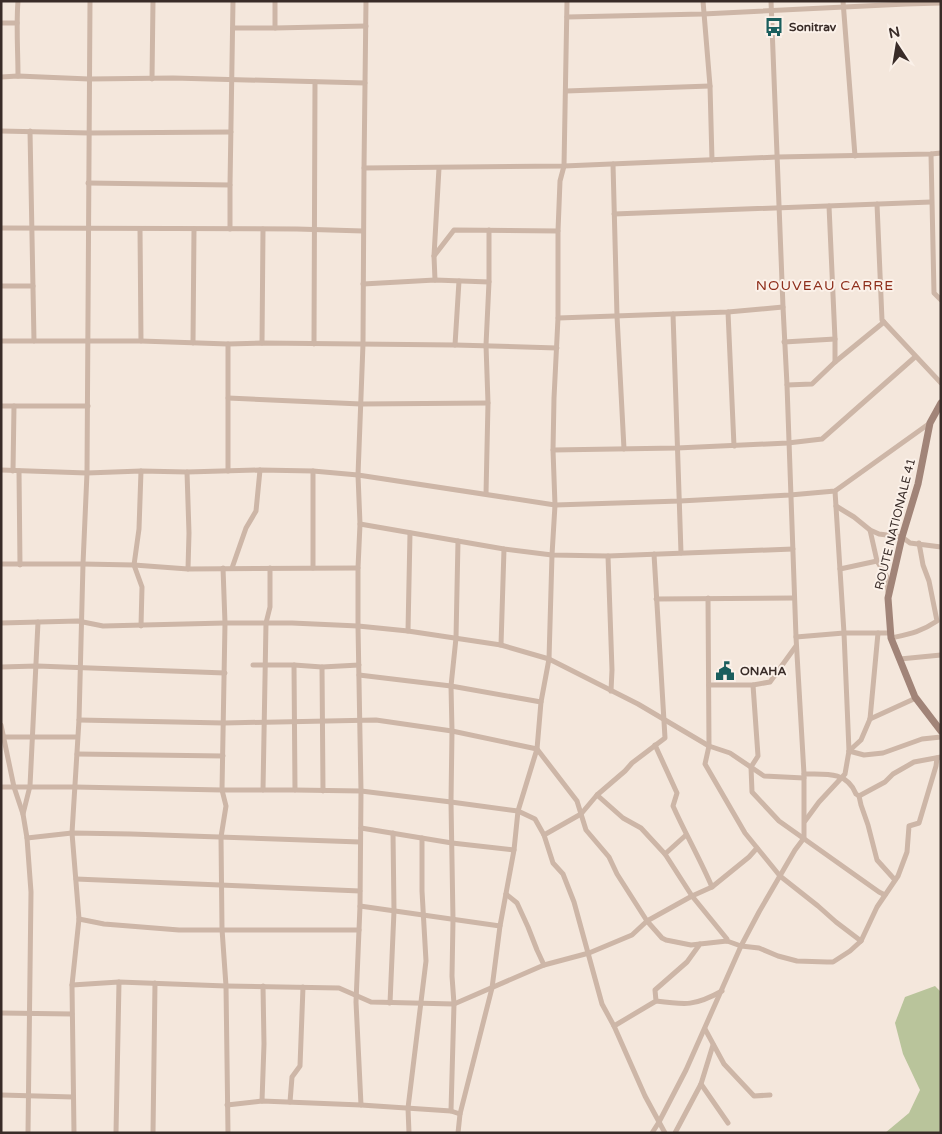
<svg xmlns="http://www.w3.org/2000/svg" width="942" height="1134" font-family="'Varela Round',sans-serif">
<rect width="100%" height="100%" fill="#f4e7dc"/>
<!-- green -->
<polygon fill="#b9c49b" points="935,986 941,992 941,1133 885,1133 909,1113 920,1090 903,1054 895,1023 905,997"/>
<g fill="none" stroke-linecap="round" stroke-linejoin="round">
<!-- street -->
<g stroke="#cdb6a7" stroke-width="5">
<polyline points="366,1 364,168 564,166 777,157 931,154 941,153"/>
<polyline points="703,1 710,86 712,160"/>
<polyline points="843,1 855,156"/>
<polyline points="567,17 703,14 906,4 941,3"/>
<polyline points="1,23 17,23"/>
<polyline points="233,28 275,28 275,1"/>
<polyline points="275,28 366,26"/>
<path d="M 18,76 C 18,51 16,26 18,1"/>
<polyline points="1,77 18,76 89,79 173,78 365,83"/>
<polyline points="152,79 153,1"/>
<polyline points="566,91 710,86"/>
<polyline points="1,131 89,133 231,132"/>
<polyline points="30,131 34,341"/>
<polyline points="931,154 934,293 941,300"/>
<polyline points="613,164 617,316 624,449"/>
<polyline points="88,183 230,185 230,229"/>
<polyline points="230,185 233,1"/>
<polyline points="877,204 882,320 941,383"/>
<polyline points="829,206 835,339 835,362"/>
<polyline points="614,214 931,202"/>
<polyline points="1,228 297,229 363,231"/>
<polyline points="140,229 141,341"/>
<polyline points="434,256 454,230 558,231"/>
<polyline points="435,280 434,256 439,168"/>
<polyline points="363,284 435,280 489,282"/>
<polyline points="1,286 33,286"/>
<polyline points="728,312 734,446"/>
<polyline points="673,314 681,553"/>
<polyline points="558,318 728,312 783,307"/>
<polyline points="1,341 141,341 228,344 262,343 455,345 557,348"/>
<polyline points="784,342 835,339"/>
<polyline points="193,343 194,229"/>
<polyline points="262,343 263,229"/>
<polyline points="314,344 315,82"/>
<polyline points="455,345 459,281"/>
<polyline points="787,385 812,384 835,362 884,322"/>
<polyline points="228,398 361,404 488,403"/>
<polyline points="1,406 88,406"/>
<polyline points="553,450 677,448 788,443 822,439 915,357"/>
<polyline points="1,470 87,473 141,471 187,472 260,470 313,471 358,475 555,505 680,501 790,495 835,491 930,423"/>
<polyline points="13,471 14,406"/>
<polyline points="19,471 20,565"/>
<polyline points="228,471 228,344"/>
<polyline points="313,471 313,568"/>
<polyline points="187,472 189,533 188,569"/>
<polyline points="486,494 488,403 486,345 489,282 489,230"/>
<polyline points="836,506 854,517 870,530 879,534 902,537 910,543 941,547"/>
<polyline points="360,524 504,549 552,555 608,556 793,549"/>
<polyline points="870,530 877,561 887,577 888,592"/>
<polyline points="608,556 612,670 611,691"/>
<polyline points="1,564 83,564 134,565 188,569 358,568"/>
<polyline points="223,568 225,623 222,790 226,806 221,837 222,929 226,986 228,1133"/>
<polyline points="232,568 246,528 256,511 260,470"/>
<polyline points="840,569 877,561"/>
<polyline points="708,598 709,746 705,764 745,833 780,876 818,906 836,922 861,941 877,907 898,876 907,852 909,826 919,823 936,766 937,758"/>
<polyline points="656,599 794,598"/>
<polyline points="1,623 78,621 103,626 225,623 292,623 358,626 408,631 501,645 549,659 638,704 709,746 730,753 764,776 804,778"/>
<polyline points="141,626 142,587 134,565 139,529 141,471"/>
<polyline points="408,631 410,533"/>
<polyline points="796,637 844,633 890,633"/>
<path d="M 891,638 C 909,634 921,632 937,621 L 929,581 L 923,565 L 919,543"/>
<polyline points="501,645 504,549"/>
<polyline points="900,659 941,655"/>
<polyline points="253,665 294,665 322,667 359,665"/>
<polyline points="294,665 295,790"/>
<polyline points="1,667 37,666 225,673"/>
<polyline points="322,667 323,791"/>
<polyline points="359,675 451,686 541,702"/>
<polyline points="709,685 753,685 770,682 796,646"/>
<polyline points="753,685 758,756 751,767 752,792 779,821 879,892 885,895"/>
<polyline points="870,719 916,698"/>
<polyline points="79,720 224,723 376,720 452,731 537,749 577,801 586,830 609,857 617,874 647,921 662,938 666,940 691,945 700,944"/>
<polyline points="1,725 14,787 23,814 27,838 31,892 28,1133"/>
<polyline points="2,737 77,737"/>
<path d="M 655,745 L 677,793 L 673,806 C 685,833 700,859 712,887"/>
<polyline points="849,751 861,740 870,719 878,633"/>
<polyline points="849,751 864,755 883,753 922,739 941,737"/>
<polyline points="77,754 223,756"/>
<path d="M 804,774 C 825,774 847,771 856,794 L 859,796 L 885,782 L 893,774 L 914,762 L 941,757"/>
<polyline points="1,787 75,787 222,790 295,790 361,791 451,802 518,811 535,819 544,835 553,863 563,874 574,902 602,1004 614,1026 645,1096 665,1133"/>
<polyline points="263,790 266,623 270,607 270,568"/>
<polyline points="597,795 623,818 641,828 665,854 692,896 727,939 727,941"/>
<polyline points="859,796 861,805 868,825 877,860 895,880"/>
<polyline points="23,814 30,786 38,622"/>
<polyline points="805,821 819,802 845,774 849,751 844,633 835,491"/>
<polyline points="361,828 452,843 514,850"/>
<polyline points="544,835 581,814 597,795 625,771 632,763 665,738 654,554"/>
<polyline points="27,838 72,833 131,834 360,842"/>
<polyline points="665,854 686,835"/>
<polyline points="76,879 360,891"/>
<polyline points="506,894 517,903 528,927 537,950 544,965"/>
<polyline points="360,906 500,926"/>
<polyline points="79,919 104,924 179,930 359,930"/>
<polyline points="72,985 119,982 226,986 339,988 371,1002 454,1004 544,965 589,953 632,935 647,921 692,896 712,887 749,857 757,848"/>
<path d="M 656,1001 C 686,1005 695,1006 722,991"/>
<polyline points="390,1003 394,911 393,833"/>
<polyline points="1,1013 72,1014"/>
<polyline points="614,1026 656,1001 655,990 687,962 700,944 727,941 741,946 759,948 778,956 797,961 827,962 833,962 850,951 861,941"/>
<polyline points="705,1029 724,1064 754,1096 770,1095"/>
<polyline points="701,1084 728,1123"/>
<polyline points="1,1095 73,1097"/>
<polyline points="262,1101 264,1044 263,986"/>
<polyline points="290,1102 292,1077 300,1066 303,987"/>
<polyline points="227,1105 262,1101 361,1105 451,1111 460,1114"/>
<polyline points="361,1105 356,1002 360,906 361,791 358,626 358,568 360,524 358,475 363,344 364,168"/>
<polyline points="451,1111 454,1004 452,976 453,920 451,802 452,731 451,686 456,638 458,541"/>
<polyline points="74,1133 72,985 79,919 72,833 79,720 83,564 87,473 90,1"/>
<polyline points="116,1133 119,982"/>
<polyline points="153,1133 155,983"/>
<polyline points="409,1133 408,1108 426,961 422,891 422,838"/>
<polyline points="458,1133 460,1114 492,988 500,926 514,850 518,811 537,749 541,702 549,659 552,555 555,505 553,450 554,398 558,318 558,231 560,181 564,166 567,1"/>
<polyline points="652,1133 659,1122 686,1070 741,946 759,912 795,850 804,838 804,774 796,637 787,385 783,307 771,1"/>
<polyline points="675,1133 701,1084 713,1045"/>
</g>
<!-- secondary -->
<polyline stroke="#a18478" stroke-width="7" points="941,403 930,423 918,484 902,537 888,598 891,638 915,697 941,731"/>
</g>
<!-- icons -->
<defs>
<g id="bus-bare" transform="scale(1.5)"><path d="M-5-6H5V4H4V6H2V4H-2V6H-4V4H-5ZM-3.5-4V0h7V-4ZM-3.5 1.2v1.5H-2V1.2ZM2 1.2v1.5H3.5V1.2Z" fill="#1a5e5d" stroke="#fbf1e9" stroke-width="2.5" paint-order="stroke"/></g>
<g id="civic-bare" transform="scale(1.5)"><path d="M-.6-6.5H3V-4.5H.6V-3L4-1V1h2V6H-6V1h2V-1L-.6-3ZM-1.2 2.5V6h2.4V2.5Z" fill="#1a5e5d" stroke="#fbf1e9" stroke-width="2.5" paint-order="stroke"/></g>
</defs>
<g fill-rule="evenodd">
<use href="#bus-bare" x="774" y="27"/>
<use href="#civic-bare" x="725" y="671"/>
</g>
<g text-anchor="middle" stroke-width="4" stroke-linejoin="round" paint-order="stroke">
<!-- poi labels -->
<g font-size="12" font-weight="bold" fill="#392c28" stroke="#fbf1e9" text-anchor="start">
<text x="789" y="31">Sonitrav</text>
<text x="740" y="675">ONAHA</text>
</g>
<!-- street labels -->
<g font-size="12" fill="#392c28" stroke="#fbf1e9">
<text transform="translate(895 524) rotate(-76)" y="4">ROUTE NATIONALE 41</text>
</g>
<!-- neighbourhood labels -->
<g font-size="14" letter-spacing="1" fill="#8e2e1b" stroke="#fbf1e9">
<text x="825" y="290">NOUVEAU CARRE</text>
</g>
</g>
<!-- border -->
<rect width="942" height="1134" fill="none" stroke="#392c28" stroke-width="5"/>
<!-- north arrow -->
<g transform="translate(897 45) rotate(348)" stroke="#fbf1e9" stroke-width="4" paint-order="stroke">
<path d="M0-4L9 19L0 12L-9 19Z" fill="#392c28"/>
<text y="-8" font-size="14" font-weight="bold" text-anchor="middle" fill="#392c28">N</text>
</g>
</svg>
